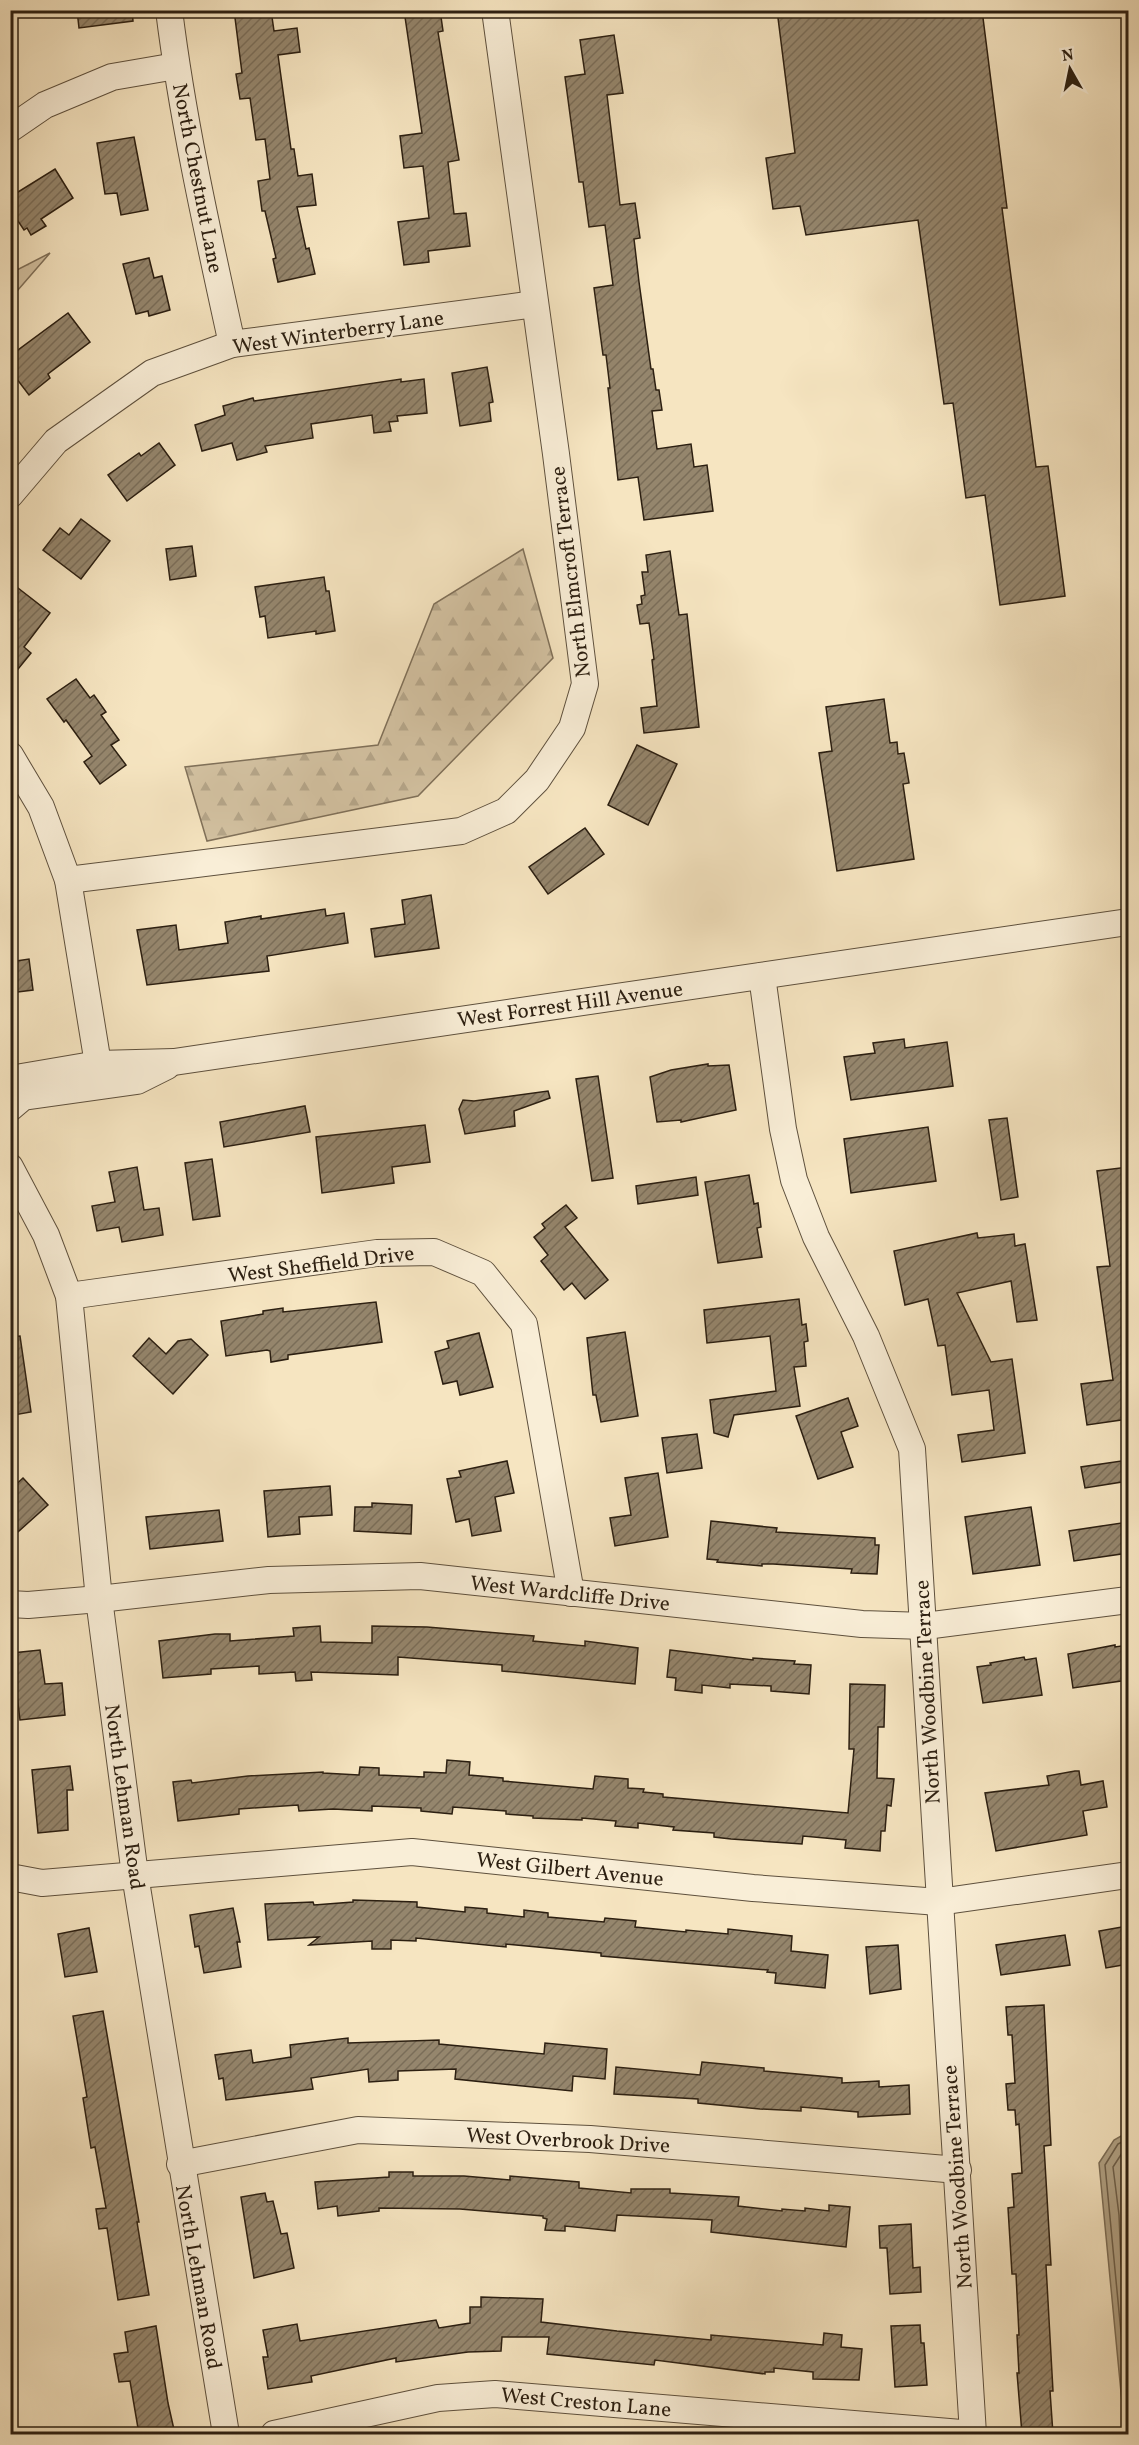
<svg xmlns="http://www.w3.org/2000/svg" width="1139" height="2445" font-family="Vollkorn,serif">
<defs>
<pattern id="forest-firs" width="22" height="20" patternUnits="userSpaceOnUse" patternTransform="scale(1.5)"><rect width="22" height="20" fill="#d4c3a3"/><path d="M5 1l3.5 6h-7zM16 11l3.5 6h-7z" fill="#b6a78b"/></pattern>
<pattern id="building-hatch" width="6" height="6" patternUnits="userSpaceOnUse" patternTransform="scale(1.5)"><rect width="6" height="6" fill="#95866d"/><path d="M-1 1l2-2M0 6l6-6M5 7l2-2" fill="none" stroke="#7a6d58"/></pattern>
</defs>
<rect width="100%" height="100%" fill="#f6e5c1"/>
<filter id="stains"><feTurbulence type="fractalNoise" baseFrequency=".00333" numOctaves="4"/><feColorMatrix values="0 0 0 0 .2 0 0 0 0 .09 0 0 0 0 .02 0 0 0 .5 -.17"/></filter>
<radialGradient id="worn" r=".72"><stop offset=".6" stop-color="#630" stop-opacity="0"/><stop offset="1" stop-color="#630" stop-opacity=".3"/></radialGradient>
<!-- forest -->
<g fill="url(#forest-firs)" stroke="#80715a" stroke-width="1.5">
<polygon points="50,253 11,298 11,273"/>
<polygon points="523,549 553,658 418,796 207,841 185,767 378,745 434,604"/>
</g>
<!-- water -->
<polygon fill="#b1a285" stroke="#7c6e57" stroke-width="1.5" points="1128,2132 1128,2434 1125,2434 1099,2163 1114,2140"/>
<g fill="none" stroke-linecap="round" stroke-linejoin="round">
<!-- shore -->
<g stroke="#6e604b" stroke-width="1.5">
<polyline points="1128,2139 1118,2144 1105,2165 1128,2406"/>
<polyline points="1128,2147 1124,2150 1113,2167 1119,2215 1121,2263 1128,2326"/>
<polyline points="1128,2159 1122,2169 1128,2232"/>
</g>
</g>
<!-- building -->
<g fill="url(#building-hatch)" stroke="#2c1f11" stroke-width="1.5">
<polygon points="77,10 132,10 133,21 79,28"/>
<polygon points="234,10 271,10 274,31 297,28 300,52 278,55 291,149 294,149 298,176 312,174 316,205 297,207 306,249 309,248 315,274 278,282 273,259 276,258 265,211 262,211 258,181 270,179 265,139 256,140 250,98 240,99 236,74 242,73"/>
<polygon points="404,10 440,10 443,31 438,32 459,160 448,162 454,214 466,213 470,246 428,251 429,262 404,265 398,222 429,218 423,166 404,168 400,136 422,133"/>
<polygon points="777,10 982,10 1007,208 1002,208 1036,467 1048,466 1065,596 1000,605 985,495 966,498 953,403 944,404 918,220 806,235 800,206 773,209 766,158 795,153"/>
<polygon points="614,35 623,93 607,95 620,205 635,203 640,238 634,239 639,282 651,369 653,369 656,390 659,390 662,410 652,411 657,449 691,444 694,467 707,465 713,511 644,520 638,477 618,480 608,388 610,388 606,355 603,355 594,288 613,285 605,225 589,227 583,182 579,182 565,77 585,74 580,40"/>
<polygon points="134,137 148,210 121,215 117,193 105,194 97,143"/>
<polygon points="55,169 73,198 41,219 46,226 31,235 27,228 24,230 10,209 10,197"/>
<polygon points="149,258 154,278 162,276 170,310 149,316 148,311 136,314 123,264"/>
<polygon points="68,313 90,342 48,374 50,378 29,395 10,370 10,356"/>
<polygon points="487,367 493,402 489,403 491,421 460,426 452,373"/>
<polygon points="401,379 401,382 424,379 427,413 397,416 398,421 389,422 391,431 374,433 372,415 311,424 313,438 265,446 267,452 237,460 232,443 202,451 195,425 225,415 223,406 253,398 254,401"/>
<polygon points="159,443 175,465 127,501 108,475 139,453 141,456"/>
<polygon points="81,519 110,541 81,579 43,550 60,528 69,535"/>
<polygon points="192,546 196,576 170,580 166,549"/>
<polygon points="670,551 679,615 687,614 699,727 644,733 641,708 657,706 652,660 654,659 649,623 640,624 637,605 642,604 641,596 645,595 642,572 648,572 646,555"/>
<polygon points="324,577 326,591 329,591 335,631 316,634 316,631 268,638 265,616 260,617 255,587"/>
<polygon points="18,588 50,613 24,647 31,653 10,679 10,597"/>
<polygon points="76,679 90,698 94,695 106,712 101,715 119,740 111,745 126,765 100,784 84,762 92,756 66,720 64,722 47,699"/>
<polygon points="884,699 890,743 897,742 898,754 904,753 909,783 903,784 914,859 837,871 819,753 832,751 826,707"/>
<polygon points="637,745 677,764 648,825 608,805"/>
<polygon points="585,828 604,854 548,894 529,867"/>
<polygon points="431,895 439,948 375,957 371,929 405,924 402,900"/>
<polygon points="325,909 326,916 344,913 348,943 267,956 269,971 147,985 137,930 176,925 179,950 228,943 225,922 261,916 261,919"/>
<polygon points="29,959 33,990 10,993 10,962"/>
<polygon points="904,1039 905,1048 947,1042 953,1086 851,1100 844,1057 875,1053 873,1043"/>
<polygon points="708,1064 708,1066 729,1065 736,1110 681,1122 681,1120 657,1122 650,1077 671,1070"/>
<polygon points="598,1076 613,1178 592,1181 576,1079"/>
<polygon points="548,1091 550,1098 514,1111 515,1126 465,1134 459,1109 463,1100 474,1101"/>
<polygon points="305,1106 310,1132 224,1147 220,1122"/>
<polygon points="1007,1118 1018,1197 1001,1200 989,1120"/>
<polygon points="425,1125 430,1162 392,1167 394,1183 322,1193 316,1137"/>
<polygon points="928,1127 936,1181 851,1193 844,1139"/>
<polygon points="212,1159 220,1216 193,1220 185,1163"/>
<polygon points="137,1167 144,1210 159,1208 163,1235 122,1242 119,1227 97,1231 92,1206 115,1202 109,1172"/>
<polygon points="1128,1167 1128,1419 1087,1425 1081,1384 1113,1380 1097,1267 1110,1266 1097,1171"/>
<polygon points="749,1175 754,1204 758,1203 761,1227 757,1228 762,1257 718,1263 705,1182"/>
<polygon points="696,1177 698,1195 638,1204 636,1186"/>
<polygon points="566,1205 577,1218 565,1227 608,1280 585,1299 572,1283 564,1290 541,1261 548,1255 534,1237 545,1228 542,1224"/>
<polygon points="977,1233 978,1238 1014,1234 1015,1246 1025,1244 1037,1320 1017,1322 1011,1281 957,1293 991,1362 1012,1359 1025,1453 962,1462 958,1435 994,1430 989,1390 952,1395 945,1345 938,1346 928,1299 905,1305 894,1251"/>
<polygon points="799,1299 802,1325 806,1324 808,1341 804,1342 806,1366 794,1367 800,1406 734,1415 728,1437 714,1433 710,1400 776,1391 770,1336 707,1343 704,1310"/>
<polygon points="376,1302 382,1342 288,1355 288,1359 271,1362 270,1351 267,1350 226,1356 221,1321 263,1314 263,1311 283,1308 283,1312"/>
<polygon points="625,1332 638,1416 601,1422 596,1395 593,1395 587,1338"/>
<polygon points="479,1333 493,1387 460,1395 457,1381 443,1384 435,1352 449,1348 447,1341"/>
<polygon points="20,1336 31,1412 14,1415 10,1395 10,1337"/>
<polygon points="149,1338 166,1354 178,1341 191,1339 208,1355 173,1394 133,1356"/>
<polygon points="848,1398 858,1426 841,1432 853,1467 818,1479 796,1416"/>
<polygon points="697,1434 702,1468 667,1473 662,1438"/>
<polygon points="1128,1460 1128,1481 1085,1488 1081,1467"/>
<polygon points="507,1461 514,1493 495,1497 501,1531 472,1536 469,1519 456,1522 447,1479 461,1477 459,1471"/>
<polygon points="658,1473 668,1537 615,1546 610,1518 631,1515 625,1478"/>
<polygon points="23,1478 48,1505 10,1539 10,1490"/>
<polygon points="330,1486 332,1515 299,1517 300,1534 268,1537 264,1491"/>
<polygon points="372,1503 412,1505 411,1534 354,1531 355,1507 372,1507"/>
<polygon points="1031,1507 1040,1565 973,1574 965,1517"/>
<polygon points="219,1510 223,1541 150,1549 146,1517"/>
<polygon points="711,1521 777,1528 776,1532 875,1538 875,1545 879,1545 877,1574 851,1573 852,1569 773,1564 762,1564 762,1566 717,1562 718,1560 707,1559"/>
<polygon points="1128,1522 1128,1553 1074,1561 1069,1531"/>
<polygon points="320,1626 321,1642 372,1643 372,1626 427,1627 534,1636 533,1641 585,1646 585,1641 638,1648 635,1684 502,1671 502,1665 398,1657 398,1675 311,1672 312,1680 296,1681 295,1672 259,1674 259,1666 211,1669 211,1674 163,1678 159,1641 215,1634 230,1634 230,1641 294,1636 293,1628"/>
<polygon points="1115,1645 1115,1647 1128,1645 1128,1680 1073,1688 1068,1654"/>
<polygon points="40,1650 45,1684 62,1683 65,1715 20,1720 12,1653"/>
<polygon points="670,1650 753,1660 753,1658 795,1661 794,1664 811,1665 809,1694 771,1691 771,1686 730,1684 730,1688 702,1685 702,1693 675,1690 676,1678 667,1677"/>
<polygon points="1024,1657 1025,1660 1036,1658 1042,1695 983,1703 977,1667 991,1665 990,1663"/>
<polygon points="850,1684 885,1685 884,1727 878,1727 877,1778 894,1779 891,1806 887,1805 885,1831 881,1831 880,1851 845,1848 846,1840 803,1836 802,1844 731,1839 714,1837 714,1833 673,1830 674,1827 638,1823 638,1828 615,1826 616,1821 582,1818 582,1820 533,1818 533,1816 506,1814 506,1811 453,1807 452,1814 421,1811 421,1808 372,1806 372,1811 333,1809 299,1811 298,1805 239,1809 239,1814 178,1821 173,1782 191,1780 192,1783 248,1776 323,1772 323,1773 359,1775 360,1767 379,1768 379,1775 424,1777 424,1772 446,1773 447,1760 470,1762 469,1775 503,1778 503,1781 593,1789 595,1776 628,1779 628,1788 644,1789 643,1792 663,1794 663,1797 848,1813 854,1749 849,1749"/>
<polygon points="70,1766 73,1790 67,1790 68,1830 38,1833 32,1770"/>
<polygon points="1075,1771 1079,1771 1081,1785 1103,1781 1107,1807 1083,1811 1087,1835 996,1851 985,1793 1049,1785 1047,1776"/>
<polygon points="353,1900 417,1902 417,1907 465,1912 465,1907 487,1909 487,1913 524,1917 524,1910 548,1913 548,1917 604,1922 605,1918 636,1921 635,1927 686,1932 686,1930 728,1934 728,1929 792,1936 791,1951 828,1955 825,1988 775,1983 776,1973 767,1972 768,1970 601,1956 601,1953 506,1944 506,1947 416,1938 416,1941 391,1940 391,1949 372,1949 372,1941 309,1945 319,1937 268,1940 265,1904 313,1902 314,1905 353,1902"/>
<polygon points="233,1908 240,1942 237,1942 241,1967 204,1973 199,1946 195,1947 190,1915"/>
<polygon points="1128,1926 1128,1964 1106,1968 1099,1931"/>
<polygon points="89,1928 97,1972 65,1977 58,1934"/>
<polygon points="1065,1935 1070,1965 1001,1975 996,1945"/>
<polygon points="898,1945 901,1989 870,1994 866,1947"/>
<polygon points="1044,2005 1051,2145 1044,2146 1051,2265 1046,2265 1053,2391 1050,2391 1053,2434 1022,2434 1017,2373 1019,2373 1017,2335 1019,2335 1016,2274 1012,2274 1008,2208 1014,2207 1012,2174 1022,2173 1019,2124 1016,2125 1015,2110 1008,2110 1006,2084 1015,2083 1012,2035 1008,2035 1006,2007"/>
<polygon points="103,2011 139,2222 137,2222 149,2295 118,2300 107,2228 99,2229 96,2209 106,2208 95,2147 91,2148 83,2098 87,2097 73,2016"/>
<polygon points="348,2038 348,2043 439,2040 439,2044 544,2054 545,2043 607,2049 605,2079 573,2076 572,2091 455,2079 456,2069 398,2071 398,2080 369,2082 368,2069 311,2078 313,2089 226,2100 223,2078 219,2079 215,2055 251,2050 253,2063 291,2057 290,2045"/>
<polygon points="702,2062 764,2068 764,2071 842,2078 842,2083 879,2081 879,2087 909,2085 910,2114 858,2117 858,2112 801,2107 801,2111 760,2109 698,2103 698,2099 614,2094 616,2067 700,2075"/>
<polygon points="389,2172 413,2172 413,2176 464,2176 510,2180 510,2176 579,2182 579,2188 631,2193 631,2189 670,2189 670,2193 739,2197 738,2206 782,2211 782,2209 805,2211 805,2208 829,2211 829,2205 850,2207 846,2247 711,2232 712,2220 617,2215 615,2231 565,2226 565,2231 545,2230 547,2219 543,2218 543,2216 460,2209 379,2208 379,2211 338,2216 337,2206 318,2209 315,2182 389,2177"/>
<polygon points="265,2193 267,2202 273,2201 281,2234 287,2233 294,2268 254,2278 241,2197"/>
<polygon points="911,2224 913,2268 920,2267 921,2292 890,2294 887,2248 880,2248 879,2226"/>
<polygon points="481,2297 543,2299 541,2322 617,2331 711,2340 711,2335 823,2345 824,2333 842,2335 841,2347 862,2349 859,2380 813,2379 813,2372 774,2368 774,2372 765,2372 765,2374 655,2360 654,2365 547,2354 549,2337 502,2337 501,2351 468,2352 396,2362 396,2358 311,2376 312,2382 268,2389 263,2357 268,2357 263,2330 297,2324 300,2341 436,2320 439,2328 470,2323 470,2307 481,2307"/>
<polygon points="920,2325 921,2343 924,2343 927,2385 895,2387 891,2326"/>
<polygon points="156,2326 168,2403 175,2434 139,2434 130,2381 119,2382 114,2354 128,2352 125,2332"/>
</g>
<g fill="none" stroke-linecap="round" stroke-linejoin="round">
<!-- minor casing -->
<g stroke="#5e503d" stroke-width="28">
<g id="minor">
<path d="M 169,10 C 183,123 208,234 232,344"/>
<polyline points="10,129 45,105 112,77 176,66"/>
<polyline points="10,495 56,441 152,373 232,344 535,304"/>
<polyline points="10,755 41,807 68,880 98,1064"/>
<polyline points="68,880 461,831 506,811 537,780 572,728 585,684 556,454 495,10"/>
<polyline points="762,976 783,1129 794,1180 816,1237 866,1336 912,1449 973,2434"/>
<polyline points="10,1079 98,1064 174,1062 1128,922"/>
<polyline points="10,1108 23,1097 137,1081 167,1066"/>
<polyline points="10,1167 46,1235 69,1296 99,1599 135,1875 226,2434"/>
<polyline points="69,1296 377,1253 434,1252 483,1273 524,1324 571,1593"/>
<polyline points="10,1604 28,1605 99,1599 269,1580 420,1576 862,1624 925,1626 1128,1600"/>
<polyline points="10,1877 42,1883 412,1852 753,1888 939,1902 1128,1875"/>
<polyline points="180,2164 358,2130 590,2139 958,2170"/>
<polyline points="274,2434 438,2398 495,2394 973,2434"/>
</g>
</g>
<!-- minor -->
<use href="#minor" stroke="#f9eed7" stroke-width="26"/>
</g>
<g text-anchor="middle" stroke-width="4.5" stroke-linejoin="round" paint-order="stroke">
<!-- street labels -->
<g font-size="21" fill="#2c1f11" stroke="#f9eed7">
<text transform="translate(198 178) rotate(79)" y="7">North Chestnut Lane</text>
<text transform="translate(338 332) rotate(-8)" y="7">West Winterberry Lane</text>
<text transform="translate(570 572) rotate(-97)" y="7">North Elmcroft Terrace</text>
<text transform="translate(570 1004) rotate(-8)" y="7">West Forrest Hill Avenue</text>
<text transform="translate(321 1264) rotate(-7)" y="7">West Sheffield Drive</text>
<text transform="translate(570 1593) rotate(6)" y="7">West Wardcliffe Drive</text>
<text transform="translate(927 1692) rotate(-93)" y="7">North Woodbine Terrace</text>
<text transform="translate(125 1797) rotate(82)" y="7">North Lehman Road</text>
<text transform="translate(570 1869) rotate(6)" y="7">West Gilbert Avenue</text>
<text transform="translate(568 2140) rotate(3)" y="7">West Overbrook Drive</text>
<text transform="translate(957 2177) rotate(-94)" y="7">North Woodbine Terrace</text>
<text transform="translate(199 2277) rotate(80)" y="7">North Lehman Road</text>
<text transform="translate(586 2402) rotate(5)" y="7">West Creston Lane</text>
</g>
</g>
<!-- margin -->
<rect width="1139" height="2445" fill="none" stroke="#f6e5c1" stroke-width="36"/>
<rect x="12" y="12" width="1115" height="2421" fill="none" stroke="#2c1f11" stroke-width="3"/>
<rect x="18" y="18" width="1103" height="2409" fill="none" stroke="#2c1f11" stroke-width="1.5"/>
<!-- north arrow -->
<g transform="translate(1070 69) rotate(351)" stroke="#f9eed7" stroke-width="4.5" paint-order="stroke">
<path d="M0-4.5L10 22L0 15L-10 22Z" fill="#2c1f11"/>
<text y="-9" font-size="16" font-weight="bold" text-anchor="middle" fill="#2c1f11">N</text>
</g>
<rect width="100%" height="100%" filter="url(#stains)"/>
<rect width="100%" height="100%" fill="url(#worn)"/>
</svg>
